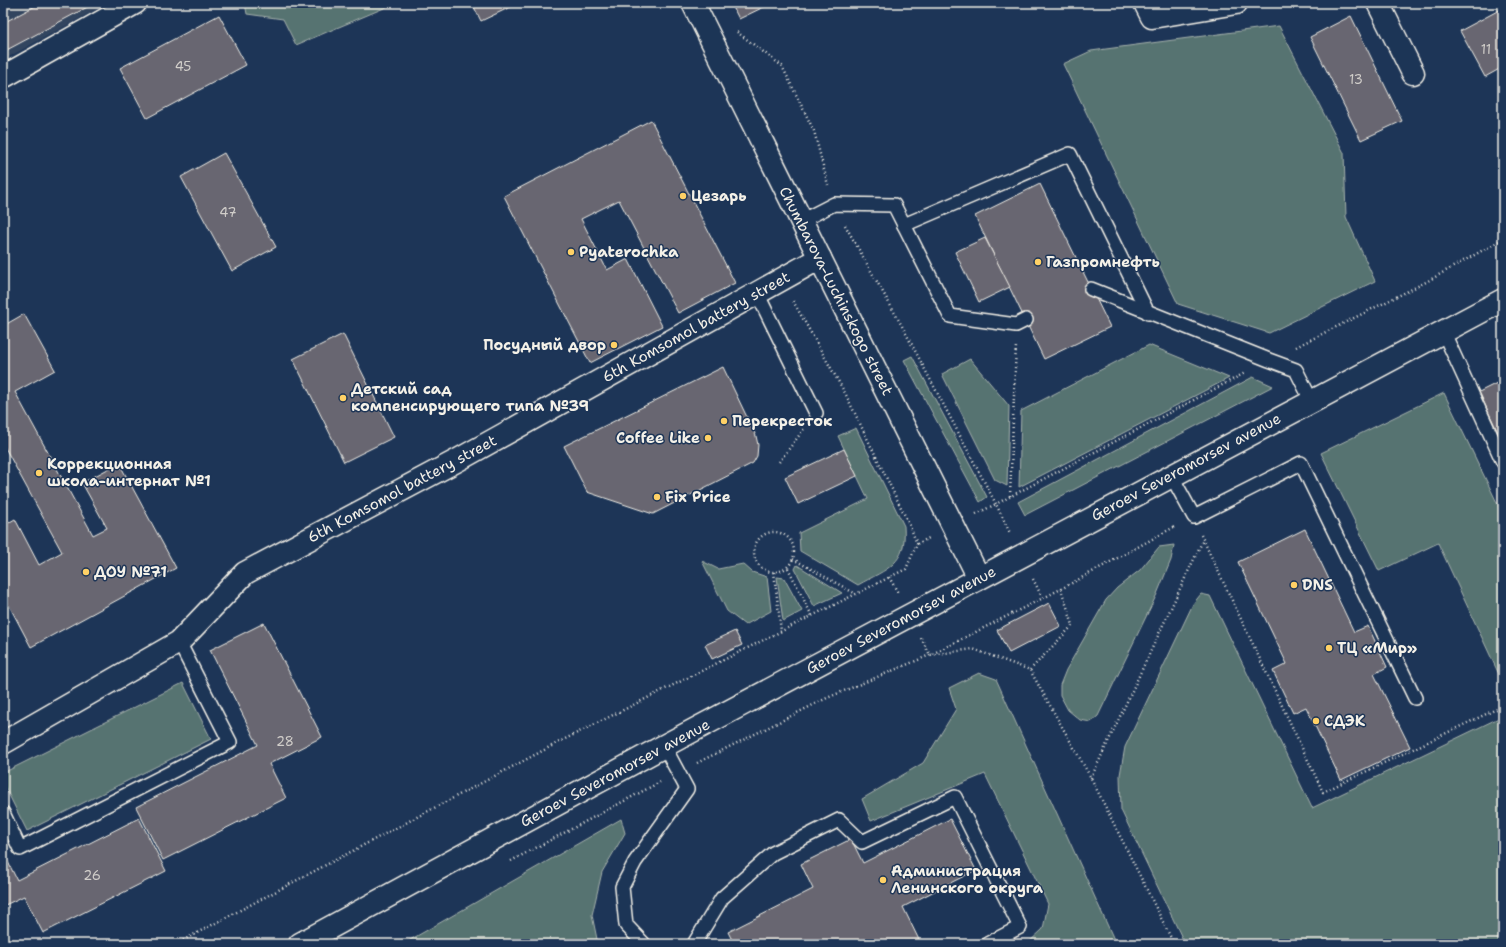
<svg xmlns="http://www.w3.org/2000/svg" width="1506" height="947" font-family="'Shantell Sans',sans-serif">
<rect width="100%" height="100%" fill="#1d3557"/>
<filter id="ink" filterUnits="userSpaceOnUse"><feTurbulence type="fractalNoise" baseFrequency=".025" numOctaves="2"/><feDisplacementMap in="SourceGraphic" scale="8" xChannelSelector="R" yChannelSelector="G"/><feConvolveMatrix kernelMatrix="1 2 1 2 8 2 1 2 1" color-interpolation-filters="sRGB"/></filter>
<g filter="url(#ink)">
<!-- built -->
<polygon fill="#33445f" points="3,3 108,3 3,60"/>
<!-- green -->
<g fill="#577371" stroke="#a6b2ac">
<polygon points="245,3 396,3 296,45 283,19 247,14"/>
<polygon points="1279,26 1344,153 1346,217 1375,281 1269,333 1178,304 1063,64 1091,51"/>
<polygon points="1149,345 1229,378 1019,487 1021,411"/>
<polygon points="912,356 987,497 980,502 904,360"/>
<polygon points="970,359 1009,406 1007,486 995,480 942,374"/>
<polygon points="1253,377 1273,386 1025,515 1018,502"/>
<polygon points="1444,393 1503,515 1503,683 1438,543 1379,571 1321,453"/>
<path d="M 856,428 L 904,526 C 907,565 888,568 858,585 L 800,551 L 799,533 L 868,499 L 838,436 Z"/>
<polygon points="1174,545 1171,560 1157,594 1098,716 1091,722 1080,720 1068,710 1060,695 1060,685 1066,670 1106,600 1117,588 1140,570 1159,547"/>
<polygon points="702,561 718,569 743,564 752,572 767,577 771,611 745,625 727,611"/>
<polygon points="797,565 842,593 814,606 795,569"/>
<polygon points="777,577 784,578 802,611 783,621"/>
<polygon points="1201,594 1210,596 1312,808 1503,716 1503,944 1185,944 1121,810 1120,775 1125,747 1193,604"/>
<polygon points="979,673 996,679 1116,944 1027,944 1043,929 1048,904 985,774 871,821 862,799 923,763 956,709 949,688"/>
<polygon points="183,683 211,739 27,831 3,783 3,773"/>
<polygon points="621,819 625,833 602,872 592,915 598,944 403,944"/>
</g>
<!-- building -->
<g fill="#676671" stroke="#f4f1e8">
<polygon points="41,3 95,3 3,52 3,23"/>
<polygon points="472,3 519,3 481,21"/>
<polygon points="731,3 772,3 739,19"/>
<polygon points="1503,8 1503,67 1485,77 1460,31"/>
<polygon points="219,15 246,65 147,118 120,68"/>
<polygon points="1351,16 1402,121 1361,140 1310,37"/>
<polygon points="651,120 735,283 678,313 619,200 581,219 607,270 628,259 662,326 590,363 504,196"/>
<polygon points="224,153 276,247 232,271 181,177"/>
<polygon points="1040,184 1110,327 1044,359 975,216"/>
<polygon points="985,238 1010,287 979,302 955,252"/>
<polygon points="24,314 55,370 15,392 93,535 107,528 82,483 119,463 176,568 31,647 3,594 3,526 15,519 39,565 62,552 3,444 3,326"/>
<polygon points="343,334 394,437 344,462 293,359"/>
<polygon points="723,367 756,436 758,445 757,456 753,463 653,514 587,492 564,446"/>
<polygon points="1503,380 1503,440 1502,441 1479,392"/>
<polygon points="844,449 857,476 798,504 785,477"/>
<polygon points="1305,529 1354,632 1368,626 1387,667 1374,674 1410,747 1341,780 1306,707 1293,713 1273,671 1287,664 1238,562"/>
<polygon points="1049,603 1061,626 1009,653 997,630"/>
<polygon points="264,623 322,737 269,764 286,798 163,860 136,807 258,745 210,650"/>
<polygon points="735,631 742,645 712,659 705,645"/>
<polygon points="139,818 166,871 43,933 24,896 3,906 3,852 17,880"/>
<polygon points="950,819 976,870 903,907 921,944 734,944 728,932 813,889 801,864 851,839 863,863"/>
</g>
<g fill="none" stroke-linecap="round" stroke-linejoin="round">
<!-- lane casing -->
<g stroke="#f4f1e8" stroke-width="16">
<g id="lane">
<polyline points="801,221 834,204 894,205 950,316 1016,325 1026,320"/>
<polyline points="904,225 1070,154 1148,313"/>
<polyline points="1091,289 1269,360 1296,370 1311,400"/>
<polyline points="757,293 816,413"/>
<polyline points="1443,331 1503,462"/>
<polyline points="1171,475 1194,517 1301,463 1415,698"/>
<polyline points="3,813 20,849 230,742 179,642"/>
<polyline points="644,944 626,925 622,887 635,862 687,789 664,746"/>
<polyline points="694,944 722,898 773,853 839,820 862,842 955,797 1020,927 987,944"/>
</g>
</g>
<!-- street casing -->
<g stroke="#f4f1e8" stroke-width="25">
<g id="street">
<polyline points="1145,3 1152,17 1236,3"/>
<polyline points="1378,3 1413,73"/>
<polyline points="3,77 135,3"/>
<polyline points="3,743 179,642 245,573 458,460 820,258"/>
</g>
</g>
<!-- secondary casing -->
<g stroke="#f4f1e8" stroke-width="25">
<polyline id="secondary" points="693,3 979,578"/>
</g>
<!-- primary casing -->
<g stroke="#f4f1e8" stroke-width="25">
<polyline id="primary" points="300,944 664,746 1503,300"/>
</g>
<!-- path -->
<g stroke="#f4f1e8" stroke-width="2.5" stroke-dasharray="1 3" stroke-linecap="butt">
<polyline points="737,32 782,66 814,131 828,185"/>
<polyline points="845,225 902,326 996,504 1245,373"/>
<polyline points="1296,347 1426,282 1503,239"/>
<polyline points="779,462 804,429"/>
<polyline points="1010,496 1016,345"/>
<polyline points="976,514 996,504 1010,533"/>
<circle cx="774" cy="552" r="20"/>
<polyline points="1201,535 1323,792 1503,706"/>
<polyline points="917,544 931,537"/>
<polyline points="793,559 856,594"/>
<polyline points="788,568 812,616"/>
<polyline points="774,572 781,631"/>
<polyline points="889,577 898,593"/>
<polyline points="1033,579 1042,597"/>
<polyline points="921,638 930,655 973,649 1030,670 1091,778 1174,944"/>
<polyline points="1030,670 1073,625 1061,589 1176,526"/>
<polyline points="697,763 827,698 930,655 1061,589"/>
<polyline points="1091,778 1203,540"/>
<polyline points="511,861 660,782"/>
<polyline points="176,944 565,739 906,569 917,544 909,524 845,393 793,301"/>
</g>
<!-- lane -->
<use href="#lane" stroke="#1d3557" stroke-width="13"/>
<!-- street -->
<use href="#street" stroke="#1d3557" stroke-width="22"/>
<!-- secondary -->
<use href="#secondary" stroke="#1d3557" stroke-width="22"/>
<!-- primary -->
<use href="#primary" stroke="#1d3557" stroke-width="22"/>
</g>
</g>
<!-- markers -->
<g fill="#ffd166" stroke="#1d3557" stroke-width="1.5">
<circle cx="683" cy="196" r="4"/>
<circle cx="571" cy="252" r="4"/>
<circle cx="1038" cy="262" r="4"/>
<circle cx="614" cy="345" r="4"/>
<circle cx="343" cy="398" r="4"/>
<circle cx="724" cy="421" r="4"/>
<circle cx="708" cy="438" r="4"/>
<circle cx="39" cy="473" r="4"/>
<circle cx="657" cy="497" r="4"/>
<circle cx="86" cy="572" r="4"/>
<circle cx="1294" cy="585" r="4"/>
<circle cx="1329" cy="648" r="4"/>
<circle cx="1316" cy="721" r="4"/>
<circle cx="883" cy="880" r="4"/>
</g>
<g text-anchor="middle" stroke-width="3" stroke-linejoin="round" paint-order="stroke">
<!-- number labels -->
<g font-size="13" fill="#d1ceca">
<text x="1486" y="54">11</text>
<text x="183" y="71">45</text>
<text x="1356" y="84">13</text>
<text x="228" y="217">47</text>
<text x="285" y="746">28</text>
<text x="92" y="880">26</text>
</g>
<!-- poi labels -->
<g font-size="15" font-weight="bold" fill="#f4f1e8" stroke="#1d3557" text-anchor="start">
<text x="691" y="201">Цезарь</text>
<text x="579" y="257">Pyaterochka</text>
<text x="1046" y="267">Газпромнефть</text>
<text x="606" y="350" text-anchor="end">Посудный двор</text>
<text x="351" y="394">Детский сад<tspan x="351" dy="17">компенсирующего типа №39</tspan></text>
<text x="732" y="426">Перекресток</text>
<text x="700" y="443" text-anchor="end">Coffee Like</text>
<text x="47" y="469">Коррекционная<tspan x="47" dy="17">школа-интернат №1</tspan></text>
<text x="665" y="502">Fix Price</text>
<text x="94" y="577">ДОУ №71</text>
<text x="1302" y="590">DNS</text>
<text x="1337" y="653">ТЦ «Мир»</text>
<text x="1324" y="726">СДЭК</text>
<text x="891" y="876">Администрация<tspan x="891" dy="17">Ленинского округа</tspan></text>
</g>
<!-- street labels -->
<g font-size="15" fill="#f4f1e8" stroke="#1d3557">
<text transform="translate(836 291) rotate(63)" y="5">Chumbarova-Luchinskogo street</text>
<text transform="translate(696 327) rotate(-29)" y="5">6th Komsomol battery street</text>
<text transform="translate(1186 467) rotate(-28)" y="5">Geroev Severomorsev avenue</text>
<text transform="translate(402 489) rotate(-28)" y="5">6th Komsomol battery street</text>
<text transform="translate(901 620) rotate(-28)" y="5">Geroev Severomorsev avenue</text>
<text transform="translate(615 773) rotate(-28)" y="5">Geroev Severomorsev avenue</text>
</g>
</g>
<!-- margin -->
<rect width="1506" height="947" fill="none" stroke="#1d3557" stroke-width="16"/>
<rect x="8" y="8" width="1490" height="931" fill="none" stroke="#f4f1e8" stroke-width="1.5" filter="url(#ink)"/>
</svg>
